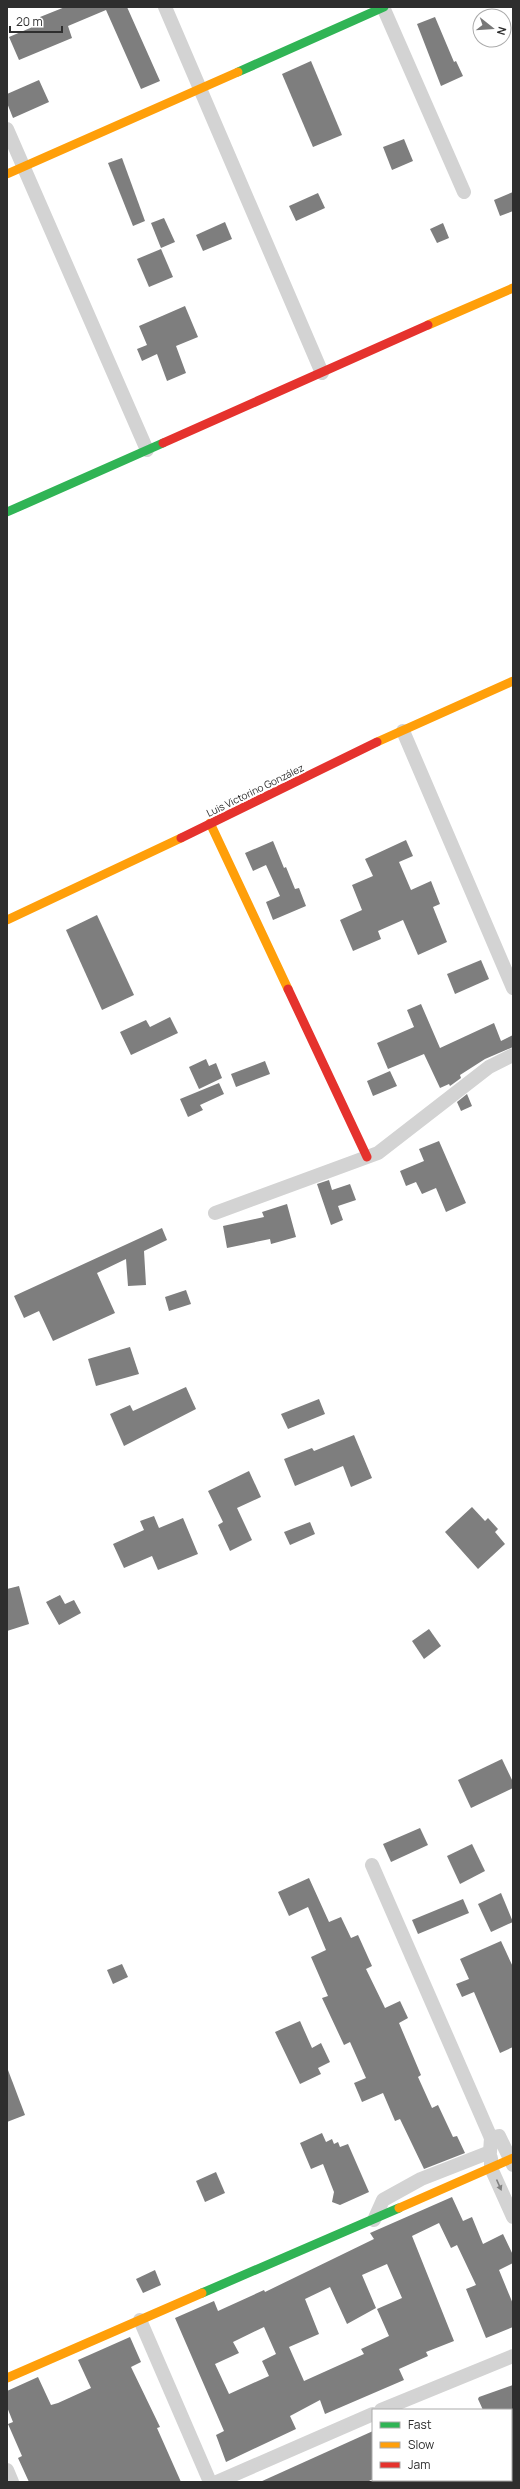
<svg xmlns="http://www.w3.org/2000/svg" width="520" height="2489" font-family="Manrope,sans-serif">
<rect width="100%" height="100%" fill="#fff"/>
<!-- building -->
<g fill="#7e7e7e" fill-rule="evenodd">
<polygon points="65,7 127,7 160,81 141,89 106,10 68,26 72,38 19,60 9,37 42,23 40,17"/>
<polygon points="435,17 454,62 456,61 463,76 441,86 417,24"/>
<polygon points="311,61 342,135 313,147 282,74"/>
<polygon points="39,80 49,102 13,118 7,103 7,94"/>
<polygon points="404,139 413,161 392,170 383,147"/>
<polygon points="122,158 145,221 133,226 108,163"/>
<polygon points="513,192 513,211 500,216 494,200"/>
<polygon points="318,193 325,208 296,221 289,206"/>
<polygon points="164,218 175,242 161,248 151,223"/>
<polygon points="225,222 232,239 203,251 196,235"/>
<polygon points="443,223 449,238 437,243 430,229"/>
<polygon points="161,249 173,277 149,287 137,259"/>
<polygon points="185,306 198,337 176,346 186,373 167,381 157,354 142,361 137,349 147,345 139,326"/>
<polygon points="406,840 413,856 399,862 411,890 431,881 440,904 433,907 447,942 418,955 403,920 378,931 381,939 353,951 340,920 362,910 352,885 373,876 365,859"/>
<polygon points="273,841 284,868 286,867 295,889 299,888 306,906 273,920 266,902 280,896 266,865 253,871 245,853"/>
<polygon points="97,915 134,995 102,1010 66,930"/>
<polygon points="481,960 489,979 455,994 447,974"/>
<polygon points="421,1004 440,1048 494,1023 501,1041 513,1035 513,1047 485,1059 460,1075 461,1078 450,1086 449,1084 440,1088 424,1054 388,1069 377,1043 414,1027 407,1010"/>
<polygon points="170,1017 178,1033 131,1055 120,1032 146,1020 150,1027"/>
<polygon points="206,1059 209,1066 216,1063 222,1078 199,1089 189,1067"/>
<polygon points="265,1061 270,1074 236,1087 231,1074"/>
<polygon points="390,1071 397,1086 373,1096 367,1081"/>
<polygon points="219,1083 224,1094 200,1105 203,1110 188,1117 180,1099"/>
<polygon points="467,1094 472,1106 461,1111 457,1102"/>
<polygon points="439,1141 466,1203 446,1212 436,1188 422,1194 416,1182 406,1186 400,1171 424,1161 419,1149"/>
<polygon points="329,1180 332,1190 350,1184 356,1200 338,1206 343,1220 331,1225 317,1184"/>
<polygon points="287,1204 296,1237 271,1244 270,1239 227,1248 223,1226 264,1217 262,1212"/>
<polygon points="162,1228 167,1240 144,1251 146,1285 128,1286 126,1259 97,1273 115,1313 53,1341 39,1311 24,1318 14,1296"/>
<polygon points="186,1290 191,1304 169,1311 165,1297"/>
<polygon points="130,1347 139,1374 96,1386 88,1359"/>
<polygon points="186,1387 196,1409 124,1446 110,1414 130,1405 133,1411"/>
<polygon points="319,1399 325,1414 288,1429 281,1414"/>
<polygon points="354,1435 372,1478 351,1487 343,1466 295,1486 284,1459 312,1448 314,1451"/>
<polygon points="249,1471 261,1497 237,1508 252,1540 230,1551 218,1525 223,1522 208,1491"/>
<polygon points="472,1507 485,1521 488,1518 498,1529 495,1532 505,1544 478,1569 445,1532"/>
<polygon points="154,1516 159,1528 183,1518 198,1554 158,1570 152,1556 124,1568 113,1544 144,1530 140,1521"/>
<polygon points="310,1522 315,1534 290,1545 284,1532"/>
<polygon points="19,1586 29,1624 7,1631 7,1589"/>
<polygon points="60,1595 65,1604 74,1600 81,1613 59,1625 46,1602"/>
<polygon points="429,1629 441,1646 424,1659 412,1641"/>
<polygon points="502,1759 513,1782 513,1788 471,1808 458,1780"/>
<polygon points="420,1828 428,1845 391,1862 383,1844"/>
<polygon points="472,1844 485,1871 460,1884 447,1856"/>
<polygon points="309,1878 329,1922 341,1917 351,1938 358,1935 372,1966 366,1969 385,2008 400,2001 408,2018 399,2023 421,2075 418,2077 432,2108 438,2105 453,2137 457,2136 465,2153 424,2169 400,2119 395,2121 383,2093 362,2102 354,2083 366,2078 350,2042 344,2045 322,1998 328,1996 311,1957 326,1950 308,1907 289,1916 278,1892"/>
<polygon points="501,1893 513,1922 491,1932 478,1904"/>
<polygon points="463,1899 469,1913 418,1934 412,1920"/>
<polygon points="501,1941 513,1967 513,2047 500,2053 474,1992 462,1997 456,1984 469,1979 460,1959"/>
<polygon points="122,1964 128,1977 113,1984 107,1970"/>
<polygon points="300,2021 312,2048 321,2043 330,2062 318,2068 321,2074 300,2084 275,2032"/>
<polygon points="8,2070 25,2115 7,2122 7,2071"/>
<polygon points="322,2133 326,2142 332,2139 334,2144 338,2142 340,2147 348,2144 369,2192 340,2205 332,2202 334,2192 323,2164 311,2169 300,2143"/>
<polygon points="216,2172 225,2193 205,2202 196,2181"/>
<path d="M 452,2197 L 463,2221 L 472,2217 L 483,2244 L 503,2234 L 513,2255 L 513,2263 L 499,2270 L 513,2304 L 513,2327 L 486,2338 L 466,2289 L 476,2285 L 457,2245 L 451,2248 L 439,2223 L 412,2236 L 454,2341 L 426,2352 L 428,2356 L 399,2369 L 404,2380 L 325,2414 L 320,2400 L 290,2416 L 296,2429 L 226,2462 L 216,2435 L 224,2431 L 175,2318 L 214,2301 L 218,2311 L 264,2290 L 265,2292 L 374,2239 L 370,2233 ZM 387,2264 L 402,2298 L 377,2309 L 389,2336 L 361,2349 L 364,2354 L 304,2381 L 289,2347 L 319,2334 L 305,2299 L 330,2287 L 347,2324 L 376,2308 L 362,2275 ZM 264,2327 L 276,2354 L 262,2361 L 269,2376 L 229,2394 L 215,2364 L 239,2353 L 233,2342 Z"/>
<polygon points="155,2270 161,2285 143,2293 136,2279"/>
<polygon points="130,2337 141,2362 131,2367 160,2427 157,2428 181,2482 29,2482 18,2458 22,2456 8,2424 13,2422 7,2407 7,2391 38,2377 51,2405 58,2403 91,2388 78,2360"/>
<polygon points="513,2385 513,2410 483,2410 478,2399 479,2397"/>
<polygon points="373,2431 373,2479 367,2482 260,2482"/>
</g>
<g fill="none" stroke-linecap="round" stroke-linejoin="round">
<!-- street -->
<g stroke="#d3d3d3" stroke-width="14">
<polyline points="165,7 322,373"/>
<polyline points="383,7 464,192"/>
<polyline points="7,129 147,450"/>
<polyline points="403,731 513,988"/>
<polyline points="215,1213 378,1153 489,1067 513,1055"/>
<polyline points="372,1865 491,2138"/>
<polyline points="491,2158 491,2168 513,2217"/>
<polyline points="374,2220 383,2200 421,2179 490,2152 491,2138 499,2136 513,2165"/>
<polyline points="140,2320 210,2482"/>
<polyline points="381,2410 513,2356"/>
<polyline points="7,2470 12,2482"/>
<polyline points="417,2480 418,2482"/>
<polyline points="217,2482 373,2414"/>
</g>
<!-- fast -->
<g stroke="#30b455" stroke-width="9">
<polyline points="238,72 384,7"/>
<polyline points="7,512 163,443"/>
<polyline points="202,2293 399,2208"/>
</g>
<!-- slow -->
<g stroke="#ff9f0a" stroke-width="9">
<polyline points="7,174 238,72"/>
<polyline points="428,325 513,288"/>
<polyline points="377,742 513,681"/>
<polyline points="210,823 288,989"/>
<polyline points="7,920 181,838"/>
<polyline points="399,2208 513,2158"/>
<polyline points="7,2378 202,2293"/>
</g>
<!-- jam -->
<g stroke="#e5322d" stroke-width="9">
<polyline points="163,443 428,325"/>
<polyline points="181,838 377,742"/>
<polyline points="288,989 367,1157"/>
</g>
</g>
<!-- one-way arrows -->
<defs><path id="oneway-solid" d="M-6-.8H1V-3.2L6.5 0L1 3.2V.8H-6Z"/></defs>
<use fill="#808080" href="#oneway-solid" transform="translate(499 2185) rotate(66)"/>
<g text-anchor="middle" stroke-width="4" stroke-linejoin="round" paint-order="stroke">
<!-- street labels -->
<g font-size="10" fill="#2e2e2e" stroke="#fff">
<text transform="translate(255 790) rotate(-26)" y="4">Luis Victorino González</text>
</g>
</g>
<!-- border -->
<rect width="520" height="2489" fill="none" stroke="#2e2e2e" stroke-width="16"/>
<!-- legend -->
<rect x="372" y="2409" width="140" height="72" fill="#ffffff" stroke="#ababab"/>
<rect x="380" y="2422" width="20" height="6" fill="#30b455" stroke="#ababab"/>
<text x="408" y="2429" font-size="12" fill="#2e2e2e">Fast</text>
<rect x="380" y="2442" width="20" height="6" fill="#ff9f0a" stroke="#ababab"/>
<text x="408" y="2449" font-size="12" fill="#2e2e2e">Slow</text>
<rect x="380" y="2462" width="20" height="6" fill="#e5322d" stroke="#ababab"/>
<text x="408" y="2469" font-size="12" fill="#2e2e2e">Jam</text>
<!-- north arrow -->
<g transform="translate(492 28) rotate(107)"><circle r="19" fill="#ffffff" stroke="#ababab"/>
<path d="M0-3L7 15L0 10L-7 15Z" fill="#777777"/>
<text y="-6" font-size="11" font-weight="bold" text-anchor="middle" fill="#2e2e2e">N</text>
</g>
<!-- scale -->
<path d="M10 26v6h52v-6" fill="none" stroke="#2e2e2e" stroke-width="2"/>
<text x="16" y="26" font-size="12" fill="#2e2e2e" stroke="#ffffff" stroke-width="3" paint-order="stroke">20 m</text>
</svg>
